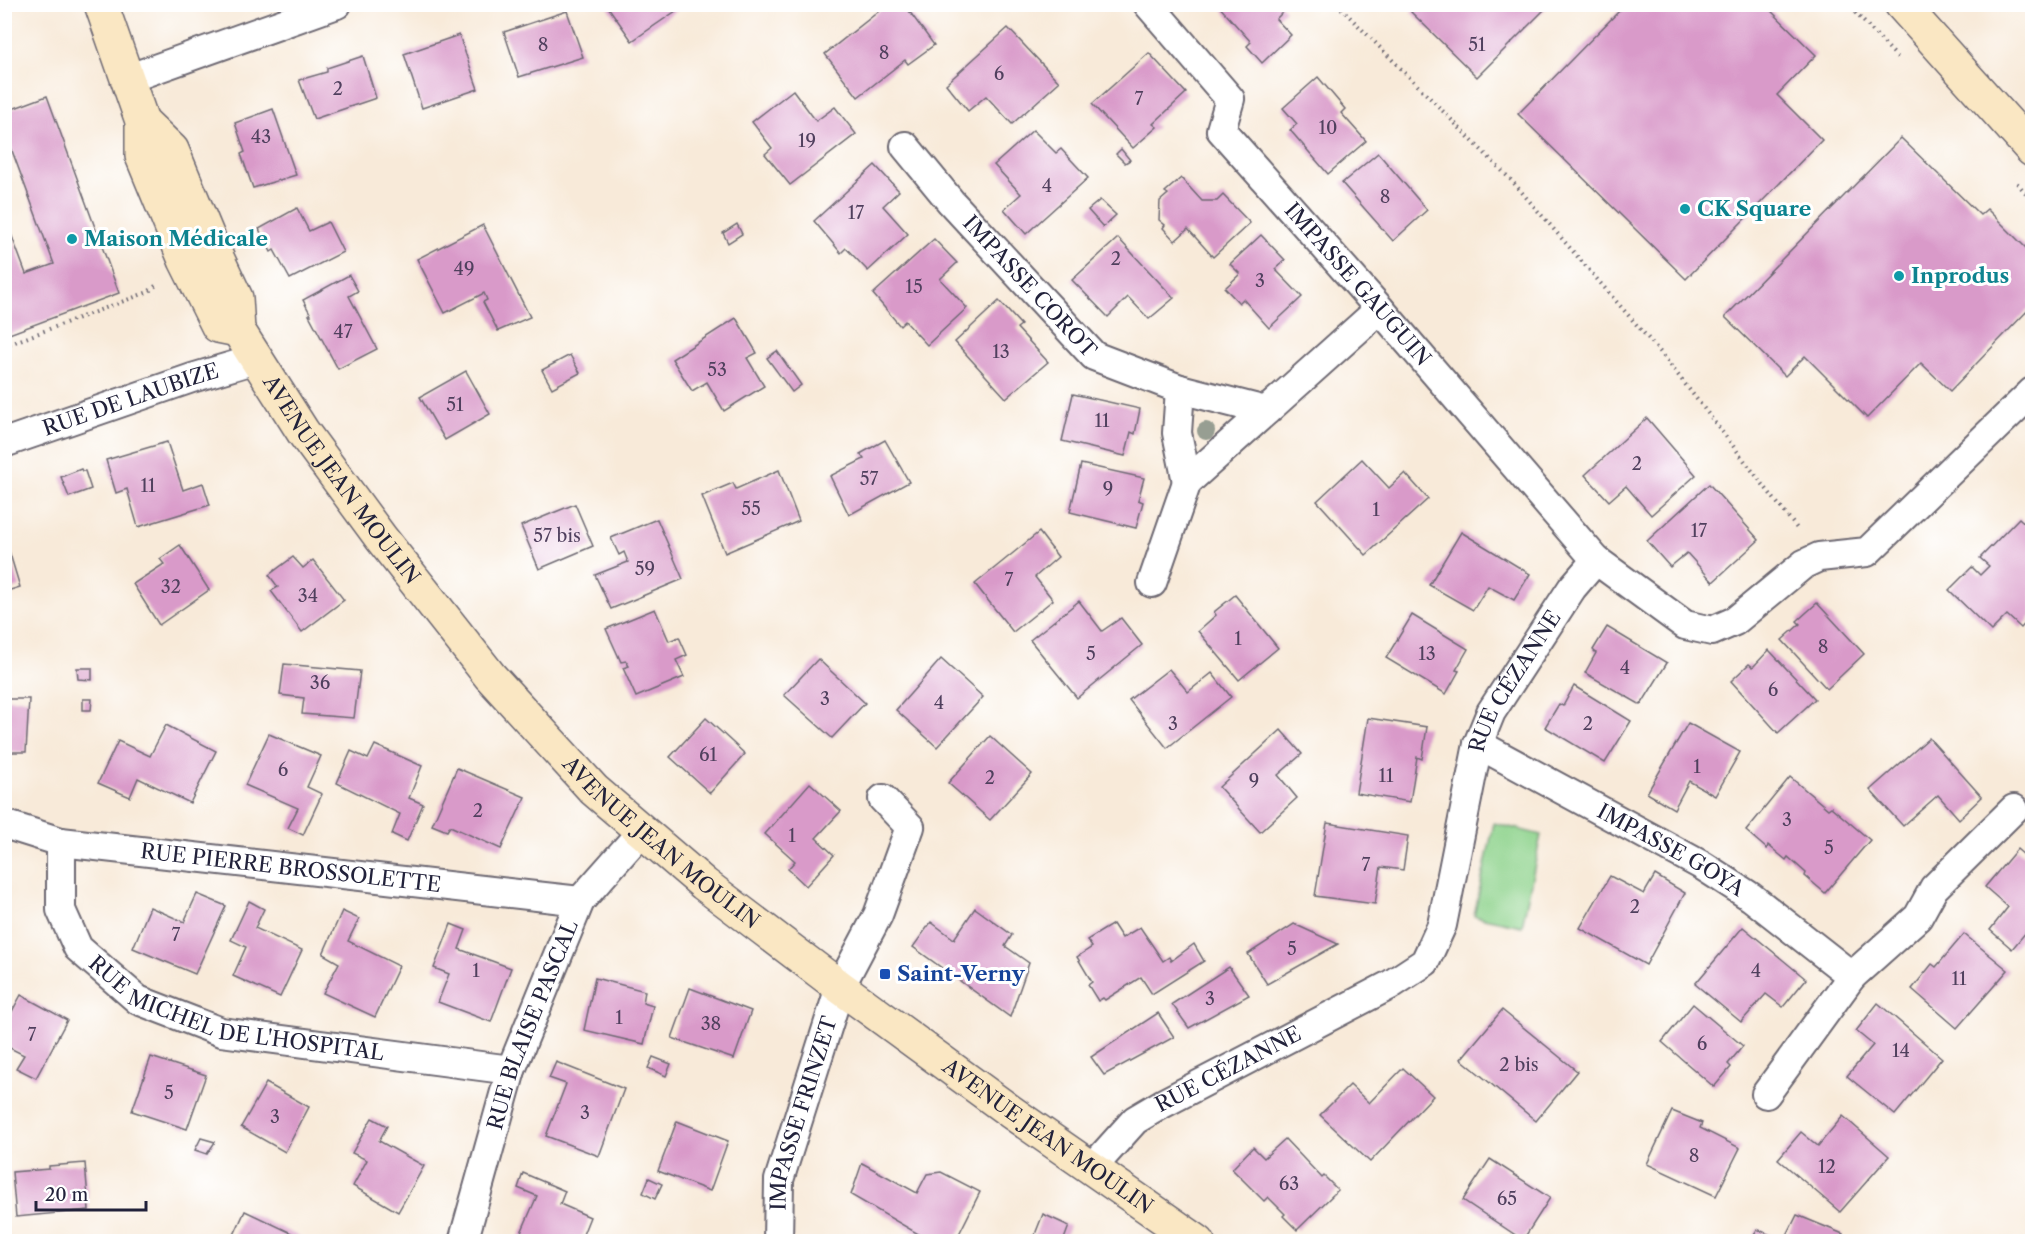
<svg xmlns="http://www.w3.org/2000/svg" width="2037" height="1246" font-family="'Libre Caslon Text',serif">
<rect width="100%" height="100%" fill="#fff"/>
<filter id="ink" filterUnits="userSpaceOnUse"><feTurbulence type="fractalNoise" baseFrequency=".0167" numOctaves="2"/><feDisplacementMap in="SourceGraphic" scale="12" xChannelSelector="R" yChannelSelector="G"/><feConvolveMatrix kernelMatrix="1 2 1 2 8 2 1 2 1" color-interpolation-filters="sRGB"/></filter>
<filter id="wash" filterUnits="userSpaceOnUse"><feTurbulence type="fractalNoise" baseFrequency=".008" numOctaves="4" result="noise"/><feDisplacementMap in="SourceGraphic" scale="24" xChannelSelector="R" yChannelSelector="G"/><feGaussianBlur stdDeviation="1.35" result="paint"/><feColorMatrix in="noise" values="0 0 0 0 0 0 0 0 0 0 0 0 0 0 0 0 0 1.4 0 .05"/><feComposite in="paint" operator="in"/></filter>
<g filter="url(#wash)">
<rect width="100%" height="100%" fill="#f8ead9"/>
<!-- garden -->
<polygon fill="#8ed38c" stroke="#587a64" stroke-width="1.5" points="1494,823 1541,835 1522,926 1474,916"/>
<g id="blocks">
<!-- building -->
<g fill="#d99ac9">
<polygon points="606,4 686,4 632,41"/>
<polygon points="888,4 904,4 934,45 908,64 905,60 858,97 825,54"/>
<polygon points="1217,4 1280,4 1285,10 1276,19 1291,35 1262,63 1247,46 1251,42"/>
<polygon points="1419,4 1550,4 1477,77 1411,12"/>
<polygon points="1626,4 1764,4 1816,55 1777,95 1822,140 1686,279 1518,114"/>
<polygon points="567,11 583,57 519,77 504,32"/>
<polygon points="1008,28 1059,82 1012,124 986,96 968,111 946,84"/>
<polygon points="459,35 478,89 422,108 404,54"/>
<polygon points="1149,53 1186,93 1153,124 1157,127 1133,148 1092,104"/>
<polygon points="363,56 376,98 314,119 299,80 327,72 327,68"/>
<polygon points="1318,77 1345,109 1341,113 1366,141 1328,174 1290,130 1297,124 1283,108"/>
<polygon points="793,90 816,121 835,107 856,134 790,185 765,154 772,148 752,122"/>
<polygon points="47,96 119,293 4,336 4,215 26,274 54,264 4,129 4,112"/>
<polygon points="273,109 296,175 253,188 241,154 245,152 235,123"/>
<polygon points="1033,130 1056,153 1061,149 1088,178 1026,234 1004,209 1021,194 994,165"/>
<polygon points="1901,138 1980,215 1987,209 2032,254 2032,298 2029,302 2032,306 1950,391 1921,363 1867,418 1805,356 1785,376 1725,317"/>
<polygon points="1121,149 1130,160 1125,163 1116,154"/>
<polygon points="1378,153 1427,210 1393,241 1342,183"/>
<polygon points="875,165 899,191 883,206 908,234 868,271 846,248 841,253 814,221"/>
<polygon points="1181,178 1202,201 1217,201 1223,195 1250,223 1213,257 1188,229 1175,241 1163,228 1165,225 1159,220 1160,201 1168,194 1165,192"/>
<polygon points="1100,200 1116,215 1103,227 1088,210"/>
<polygon points="297,208 309,231 328,222 343,252 290,279 274,250 271,252 259,229"/>
<polygon points="737,224 742,234 728,243 723,233"/>
<polygon points="483,225 530,317 498,331 483,302 487,300 484,293 445,313 417,259"/>
<polygon points="1261,235 1285,260 1275,269 1302,297 1269,328 1243,299 1239,303 1225,288 1240,274 1230,264"/>
<polygon points="1118,238 1174,298 1149,319 1128,297 1108,317 1072,280"/>
<polygon points="934,239 957,263 940,279 967,308 927,345 905,321 900,326 873,294"/>
<polygon points="349,275 358,291 349,296 377,349 338,369 309,315 311,315 303,300"/>
<polygon points="999,301 1021,325 1017,328 1048,362 1006,398 955,342"/>
<polygon points="736,318 757,353 747,358 764,386 724,411 707,382 692,391 672,359"/>
<polygon points="777,351 801,385 792,392 767,358"/>
<polygon points="570,355 580,373 552,388 542,370"/>
<polygon points="466,371 490,414 445,440 420,397"/>
<polygon points="1073,394 1140,409 1135,434 1131,432 1125,456 1062,441"/>
<polygon points="1647,418 1696,475 1651,515 1626,486 1609,501 1585,475"/>
<polygon points="885,440 909,482 849,515 830,476 864,459 860,454"/>
<polygon points="167,442 183,490 203,483 210,505 138,527 127,489 116,493 106,460"/>
<polygon points="1362,459 1389,488 1405,473 1428,499 1366,555 1317,501"/>
<polygon points="1081,464 1144,478 1138,500 1143,502 1136,528 1070,512"/>
<polygon points="81,469 82,471 85,471 91,489 69,497 61,477"/>
<polygon points="779,470 799,521 725,553 702,496 733,483 736,489"/>
<polygon points="1709,484 1759,540 1713,582 1687,553 1670,567 1647,541"/>
<polygon points="575,504 593,546 539,569 521,526"/>
<polygon points="2019,518 2032,530 2032,616 2021,628 2007,615 1991,631 1949,590 1972,567 1980,575 1989,566 1980,558"/>
<polygon points="657,519 683,579 611,609 595,575 628,562 624,552 619,555 611,538"/>
<polygon points="1039,532 1058,557 1035,577 1053,600 1013,632 975,584"/>
<polygon points="1461,532 1530,574 1514,600 1488,586 1473,610 1429,585"/>
<polygon points="4,534 20,587 4,592"/>
<polygon points="180,545 209,590 159,625 133,584 164,564 160,559"/>
<polygon points="293,557 303,568 313,560 344,600 302,632 271,591 278,587 269,575"/>
<polygon points="1235,595 1278,648 1239,680 1198,631 1216,615 1214,612"/>
<polygon points="1079,601 1102,631 1121,618 1142,645 1077,698 1030,640"/>
<polygon points="1817,603 1864,654 1827,689 1782,640 1800,624 1797,621"/>
<polygon points="655,609 669,641 679,637 687,655 676,660 684,677 636,697 623,668 629,666 626,661 621,662 606,629"/>
<polygon points="1412,615 1468,649 1456,670 1459,671 1446,694 1386,658"/>
<polygon points="1607,627 1667,663 1641,705 1585,673 1596,653 1593,650"/>
<polygon points="1769,650 1815,699 1778,733 1731,681 1749,664 1753,667"/>
<polygon points="818,659 865,703 832,738 784,695"/>
<polygon points="941,659 983,697 937,747 896,710"/>
<polygon points="284,664 360,671 354,718 302,714 304,698 280,695"/>
<polygon points="77,668 92,668 92,680 78,679"/>
<polygon points="1169,669 1188,692 1212,673 1231,697 1167,748 1129,700"/>
<polygon points="1574,686 1631,721 1605,763 1545,727 1559,704 1563,706"/>
<polygon points="4,699 29,699 26,752 4,752"/>
<polygon points="83,699 92,699 91,710 83,710"/>
<polygon points="706,718 745,754 710,793 670,757"/>
<polygon points="1368,718 1427,727 1422,759 1417,757 1410,802 1356,793"/>
<polygon points="1688,723 1740,752 1715,796 1689,781 1674,809 1647,793"/>
<polygon points="166,725 216,751 190,803 138,778 130,797 98,783 118,741 150,756"/>
<polygon points="1281,730 1302,754 1278,775 1297,798 1260,832 1219,787"/>
<polygon points="269,734 321,756 307,787 322,794 303,835 288,828 298,808 245,785"/>
<polygon points="990,736 1032,774 990,820 948,783"/>
<polygon points="1929,738 1982,797 1959,819 1938,795 1903,826 1870,790"/>
<polygon points="375,745 422,766 409,798 423,804 407,841 392,834 400,814 337,783 351,751 368,759"/>
<polygon points="457,768 525,797 501,849 450,826 447,831 432,825"/>
<polygon points="1790,777 1828,809 1831,807 1870,840 1825,893 1805,876 1806,873 1788,857 1786,860 1768,845 1767,849 1746,831"/>
<polygon points="810,783 841,811 816,838 834,855 806,886 788,869 795,861 765,834"/>
<polygon points="1327,823 1408,836 1403,870 1381,867 1375,904 1315,896"/>
<polygon points="2017,849 2032,862 2032,925 2012,949 1990,930 2008,907 1985,887"/>
<polygon points="1655,875 1685,893 1646,965 1580,928 1610,876 1644,894"/>
<polygon points="197,894 226,906 195,974 133,948 150,907 184,922"/>
<polygon points="249,901 264,909 255,928 302,950 280,997 233,976 246,947 231,940"/>
<polygon points="975,908 1012,935 1005,946 1029,963 1010,1017 913,947 931,922 954,939"/>
<polygon points="342,911 359,919 348,941 399,966 375,1017 323,993 339,963 323,954"/>
<polygon points="451,924 466,930 459,949 511,968 491,1022 438,1002 449,974 434,968"/>
<polygon points="1113,924 1122,938 1140,927 1163,961 1169,957 1171,961 1194,944 1204,961 1152,994 1141,977 1105,1000 1103,998 1098,1001 1088,985 1092,982 1077,957 1092,947 1087,940"/>
<polygon points="1294,924 1338,944 1267,984 1248,954"/>
<polygon points="1743,927 1806,979 1783,1007 1766,994 1741,1022 1695,984"/>
<polygon points="1964,934 2008,970 1957,1028 1912,989 1932,964 1936,967"/>
<polygon points="1229,967 1249,995 1189,1028 1172,1004"/>
<polygon points="595,978 645,991 643,1003 653,1006 644,1044 584,1030"/>
<polygon points="690,988 751,1011 734,1059 672,1038"/>
<polygon points="21,995 67,1020 36,1078 16,1068 24,1055 4,1045 4,1026"/>
<polygon points="1878,1003 1942,1058 1895,1115 1847,1076 1873,1045 1856,1031"/>
<polygon points="1693,1004 1743,1046 1728,1064 1731,1067 1714,1087 1662,1042"/>
<polygon points="1502,1010 1577,1071 1536,1121 1461,1059"/>
<polygon points="1158,1013 1174,1037 1104,1075 1091,1057"/>
<polygon points="151,1057 206,1075 187,1129 132,1111"/>
<polygon points="653,1057 671,1064 666,1076 648,1068"/>
<polygon points="556,1062 624,1089 599,1156 546,1136 566,1084 549,1078"/>
<polygon points="1403,1068 1433,1096 1370,1162 1320,1115 1350,1085 1369,1103"/>
<polygon points="266,1083 309,1107 285,1152 241,1127"/>
<polygon points="1672,1111 1702,1123 1700,1128 1740,1148 1716,1196 1647,1164"/>
<polygon points="1843,1116 1889,1156 1840,1212 1778,1159 1801,1132 1818,1146"/>
<polygon points="372,1118 387,1126 379,1141 424,1166 398,1212 353,1186 367,1160 352,1153"/>
<polygon points="677,1121 728,1141 710,1191 658,1171"/>
<polygon points="201,1138 215,1142 207,1154 195,1150"/>
<polygon points="1285,1139 1322,1178 1324,1176 1338,1190 1297,1230 1283,1216 1285,1214 1268,1197 1264,1201 1232,1169 1253,1147 1264,1158"/>
<polygon points="1490,1159 1550,1198 1523,1240 1463,1200"/>
<polygon points="85,1163 89,1210 16,1217 12,1172 49,1169 49,1166"/>
<polygon points="862,1163 917,1193 927,1174 941,1172 980,1192 955,1242 932,1242 851,1195"/>
<polygon points="523,1173 565,1191 560,1204 590,1217 580,1242 517,1242 537,1196 518,1188"/>
<polygon points="649,1178 662,1184 655,1199 643,1193"/>
<polygon points="245,1211 302,1238 300,1242 243,1242 233,1237"/>
<polygon points="1043,1214 1069,1226 1063,1242 1032,1242"/>
<polygon points="1797,1215 1843,1234 1839,1242 1751,1242 1757,1229 1784,1241"/>
</g>
</g>
</g>
<g filter="url(#ink)">
<use href="#blocks" fill-opacity="0" stroke="#6d6872" stroke-width="1.5"/>
<g fill="none" stroke-linecap="round" stroke-linejoin="round">
<!-- street casing -->
<g stroke="#6d6872" stroke-width="32">
<g id="street">
<path id="s1" d="M 1148,4 L 1230,99 L 1221,130 L 1380,309 L 1596,560"/>
<polyline points="127,79 337,4"/>
<path id="s2" d="M 905,146 L 951,202 L 1094,356 L 1180,389 L 1266,411"/>
<polyline points="1180,389 1177,433 1187,482"/>
<path id="s3" d="M 4,443 L 192,378 L 256,359"/>
<polyline points="1152,583 1187,482 1380,309"/>
<path id="s4" d="M 1478,744 L 1703,866 L 1751,897 L 1852,976 L 1766,1094"/>
<path id="s5" d="M 4,824 L 61,842 L 580,901"/>
<path id="s6" d="M 61,842 L 61,910 L 78,948 L 138,1000 L 221,1032 L 511,1070"/>
<polyline points="1852,976 1918,917 1934,888 2014,809"/>
<path id="s7" d="M 1091,1169 L 1135,1120 L 1162,1104 L 1390,985 L 1425,962 L 1442,925 L 1478,744 L 1491,712 L 1572,588 L 1596,560 L 1685,625 L 1712,631 L 1735,621 L 1804,564 L 1819,557 L 1867,552 L 2032,392"/>
<path id="s8" d="M 463,1242 L 511,1070 L 580,901 L 642,831"/>
<path id="s9" d="M 778,1242 L 779,1180 L 840,987 L 878,915 L 910,827 L 883,799"/>
</g>
</g>
<!-- secondary casing -->
<g stroke="#6d6872" stroke-width="36">
<g id="secondary">
<polyline points="101,4 142,121 142,156 185,260 218,326 238,330"/>
<polyline points="1901,4 2032,150"/>
<path id="s10" d="M 142,121 L 172,150 L 213,249 L 236,298 L 238,330 L 303,432 L 381,538 L 490,676 L 594,790 L 704,884 L 840,987 L 1011,1112 L 1198,1242"/>
</g>
</g>
<!-- path -->
<g stroke="#6d6872" stroke-width="4" stroke-dasharray="1.5 4.5" stroke-linecap="butt">
<polyline points="1337,4 1512,181 1661,353 1799,531"/>
<polyline points="1847,4 1898,58"/>
<polyline points="2017,183 2032,200"/>
<polyline points="4,346 148,292 159,283"/>
</g>
<!-- street -->
<use href="#street" stroke="#fff" stroke-width="28"/>
<!-- secondary -->
<use href="#secondary" stroke="#fae7c3" stroke-width="33"/>
</g>
<!-- trees -->
<circle fill="#979e92" cx="1206" cy="431" r="9"/>
</g>
<!-- markers -->
<g fill="#0f9aa8" stroke="#fff" stroke-width="2">
<circle cx="1685" cy="209" r="6"/>
<circle cx="72" cy="239" r="6"/>
<circle cx="1899" cy="276" r="6"/>
</g>
<rect fill="#1a4fb4" stroke="#fff" stroke-width="2" x="879" y="968" width="12" height="12" rx="3"/>
<g text-anchor="middle" stroke-width="6" stroke-linejoin="round" paint-order="stroke">
<!-- number labels -->
<g font-size="18" fill="#50405e">
<text x="543" y="51">8</text>
<text x="1477" y="51">51</text>
<text x="884" y="59">8</text>
<text x="999" y="80">6</text>
<text x="338" y="95">2</text>
<text x="1139" y="105">7</text>
<text x="1328" y="134">10</text>
<text x="261" y="143">43</text>
<text x="807" y="147">19</text>
<text x="1047" y="192">4</text>
<text x="1385" y="203">8</text>
<text x="856" y="219">17</text>
<text x="1116" y="265">2</text>
<text x="464" y="275">49</text>
<text x="1260" y="287">3</text>
<text x="914" y="293">15</text>
<text x="343" y="338">47</text>
<text x="1001" y="358">13</text>
<text x="717" y="376">53</text>
<text x="455" y="411">51</text>
<text x="1102" y="427">11</text>
<text x="1637" y="470">2</text>
<text x="869" y="485">57</text>
<text x="148" y="492">11</text>
<text x="1108" y="495">9</text>
<text x="751" y="515">55</text>
<text x="1376" y="516">1</text>
<text x="1699" y="537">17</text>
<text x="557" y="542">57 bis</text>
<text x="645" y="575">59</text>
<text x="1009" y="586">7</text>
<text x="171" y="593">32</text>
<text x="308" y="602">34</text>
<text x="1238" y="645">1</text>
<text x="1823" y="653">8</text>
<text x="1091" y="660">5</text>
<text x="1427" y="660">13</text>
<text x="1625" y="674">4</text>
<text x="320" y="689">36</text>
<text x="1773" y="696">6</text>
<text x="825" y="705">3</text>
<text x="939" y="709">4</text>
<text x="1173" y="730">3</text>
<text x="1588" y="730">2</text>
<text x="708" y="761">61</text>
<text x="1697" y="773">1</text>
<text x="283" y="776">6</text>
<text x="1386" y="782">11</text>
<text x="990" y="784">2</text>
<text x="1254" y="787">9</text>
<text x="478" y="817">2</text>
<text x="1787" y="826">3</text>
<text x="792" y="842">1</text>
<text x="1829" y="854">5</text>
<text x="1366" y="871">7</text>
<text x="1635" y="913">2</text>
<text x="176" y="941">7</text>
<text x="1292" y="955">5</text>
<text x="476" y="977">1</text>
<text x="1756" y="977">4</text>
<text x="1959" y="985">11</text>
<text x="1210" y="1005">3</text>
<text x="619" y="1024">1</text>
<text x="711" y="1030">38</text>
<text x="32" y="1041">7</text>
<text x="1702" y="1050">6</text>
<text x="1901" y="1057">14</text>
<text x="1519" y="1071">2 bis</text>
<text x="169" y="1099">5</text>
<text x="585" y="1119">3</text>
<text x="275" y="1123">3</text>
<text x="1694" y="1162">8</text>
<text x="1827" y="1173">12</text>
<text x="1289" y="1190">63</text>
<text x="1507" y="1205">65</text>
</g>
<!-- culture labels -->
<g font-size="21" font-weight="bold" fill="#0d838f" stroke="#fff" text-anchor="start">
<text x="1697" y="216">CK Square</text>
<text x="84" y="246">Maison Médicale</text>
<text x="1911" y="283">Inprodus</text>
</g>
<!-- street labels -->
<g font-size="21" fill="#22223b" stroke="#fff">
<text dy="7" stroke="none"><textPath href="#s2" startOffset="188">IMPASSE COROT</textPath></text>
<text dy="7" stroke="none"><textPath href="#s1" startOffset="364">IMPASSE GAUGUIN</textPath></text>
<text dy="7" stroke="none"><textPath href="#s3" startOffset="134">RUE DE LAUBIZE</textPath></text>
<text dy="7" stroke="none"><textPath href="#s10" startOffset="417">AVENUE JEAN MOULIN</textPath></text>
<text dy="7" stroke="none"><textPath href="#s7" startOffset="694">RUE CÉZANNE</textPath></text>
<text dy="7" stroke="none"><textPath href="#s10" startOffset="903">AVENUE JEAN MOULIN</textPath></text>
<text dy="7" stroke="none"><textPath href="#s4" startOffset="220">IMPASSE GOYA</textPath></text>
<text dy="7" stroke="none"><textPath href="#s5" startOffset="291">RUE PIERRE BROSSOLETTE</textPath></text>
<text dy="7" stroke="none"><textPath href="#s6" startOffset="285">RUE MICHEL DE L'HOSPITAL</textPath></text>
<text dy="7" stroke="none"><textPath href="#s8" startOffset="228">RUE BLAISE PASCAL</textPath></text>
<text dy="7" stroke="none"><textPath href="#s7" startOffset="172">RUE CÉZANNE</textPath></text>
<text dy="7" stroke="none"><textPath href="#s9" startOffset="132">IMPASSE FRINZET</textPath></text>
<text dy="7" stroke="none"><textPath href="#s10" startOffset="1389">AVENUE JEAN MOULIN</textPath></text>
</g>
<!-- transit labels -->
<g font-size="21" font-weight="bold" fill="#164399" stroke="#fff" text-anchor="start">
<text x="897" y="981">Saint-Verny</text>
</g>
</g>
<!-- margin -->
<rect width="2037" height="1246" fill="none" stroke="#fff" stroke-width="24"/>
<!-- scale -->
<path d="M36 1201v9h110v-9" fill="none" stroke="#22223b" stroke-width="3"/>
<text x="45" y="1201" font-size="18" fill="#22223b" stroke="#ffffff" stroke-width="4.5" paint-order="stroke">20 m</text>
</svg>
